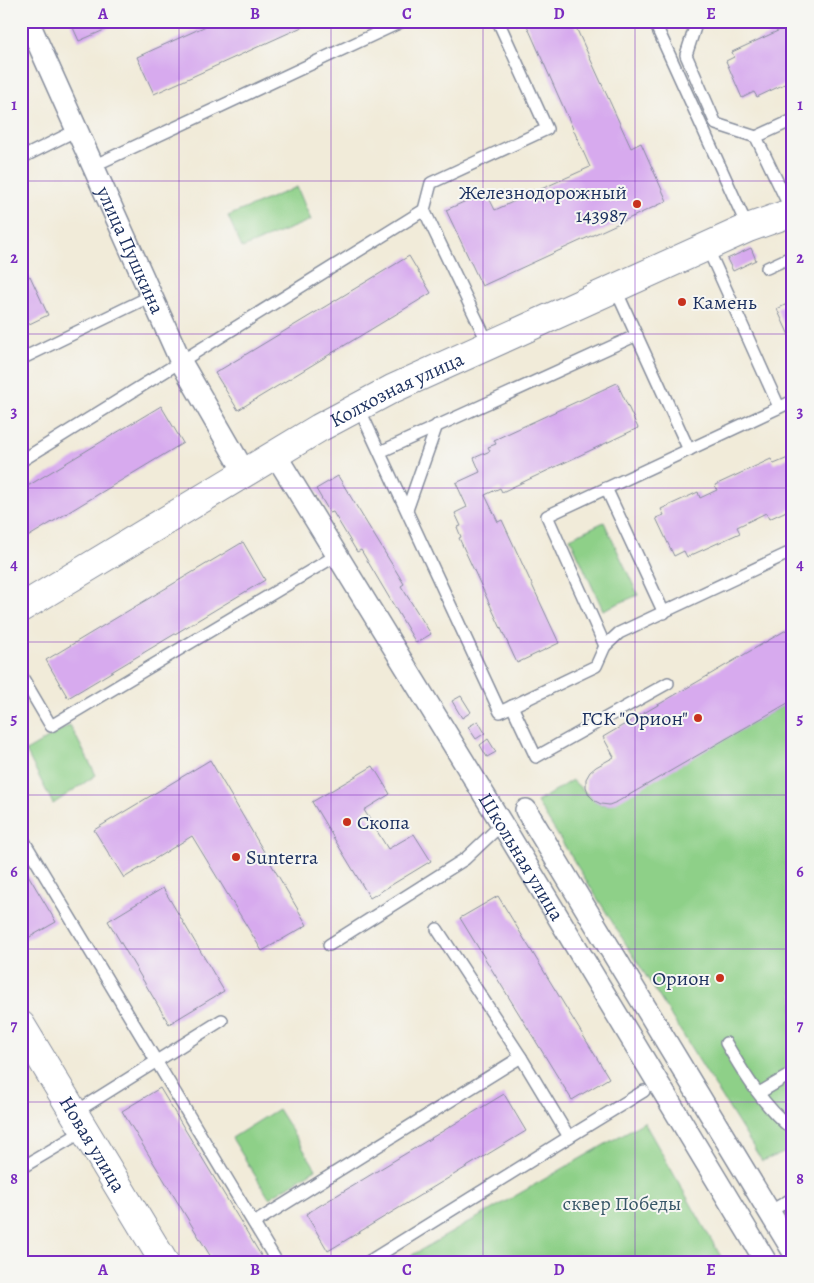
<svg xmlns="http://www.w3.org/2000/svg" width="814" height="1283" font-family="Alegreya,serif">
<rect width="100%" height="100%" fill="#f6f6f2"/>
<filter id="ink" filterUnits="userSpaceOnUse"><feTurbulence type="fractalNoise" baseFrequency=".02" numOctaves="2"/><feDisplacementMap in="SourceGraphic" scale="10" xChannelSelector="R" yChannelSelector="G"/><feConvolveMatrix kernelMatrix="1 2 1 2 8 2 1 2 1" color-interpolation-filters="sRGB"/></filter>
<filter id="wash" filterUnits="userSpaceOnUse"><feTurbulence type="fractalNoise" baseFrequency=".0096" numOctaves="4" result="noise"/><feDisplacementMap in="SourceGraphic" scale="20" xChannelSelector="R" yChannelSelector="G"/><feGaussianBlur stdDeviation="1.12" result="paint"/><feColorMatrix in="noise" values="0 0 0 0 0 0 0 0 0 0 0 0 0 0 0 0 0 1.4 0 .05"/><feComposite in="paint" operator="in"/></filter>
<g filter="url(#wash)">
<rect width="100%" height="100%" fill="#f1ebd9"/>
<!-- green -->
<g fill="#8ed088" stroke="#548073">
<polygon points="297,187 311,220 242,248 228,216"/>
<polygon points="604,522 638,595 603,610 570,538"/>
<polygon points="793,700 793,1156 789,1151 762,1161 537,802 572,780 595,801 601,804 609,805"/>
<polygon points="70,725 96,775 53,804 26,751"/>
<polygon points="278,1109 316,1169 269,1198 232,1138"/>
<polygon points="644,1122 724,1262 400,1262"/>
</g>
<g id="blocks">
<!-- building -->
<g fill="#d7aaee">
<polygon points="70,21 117,21 118,24 79,41"/>
<polygon points="217,21 315,21 154,94 137,57"/>
<polygon points="525,21 573,21 631,148 641,143 667,201 482,286 446,210 486,192 495,210 590,167"/>
<polygon points="793,24 793,80 757,97 754,92 742,98 726,61 734,57 732,52"/>
<polygon points="751,248 756,260 733,271 727,259"/>
<polygon points="409,256 431,293 238,410 215,373"/>
<polygon points="30,276 48,315 21,328 21,281"/>
<polygon points="793,301 793,344 777,309"/>
<polygon points="617,383 638,428 502,492 500,488 485,495 498,522 502,520 559,643 517,663 459,538 461,537 457,527 461,526 455,513 467,507 456,483 480,472 474,458 490,451 488,447 496,444 494,440"/>
<polygon points="161,406 183,443 21,541 21,490"/>
<polygon points="793,450 793,508 769,519 766,513 737,527 740,533 687,557 684,551 674,556 656,518 664,515 661,509 698,492 700,498 717,490 715,485 771,459 774,464 788,458 789,451"/>
<polygon points="338,476 404,584 401,586 431,634 416,643 361,550 357,552 333,512 330,513 316,489"/>
<polygon points="243,542 265,580 68,698 46,660"/>
<polygon points="793,626 793,700 617,802 609,805 601,804 595,801 589,795 586,787 586,779 590,772 596,767 614,757 603,737"/>
<polygon points="461,696 471,712 462,718 452,701"/>
<polygon points="478,721 485,733 476,739 468,727"/>
<polygon points="488,739 496,752 487,757 480,745"/>
<polygon points="210,760 307,925 262,951 192,836 124,878 94,830"/>
<polygon points="373,766 390,794 364,810 388,849 414,834 431,861 370,898 312,802"/>
<polygon points="21,863 56,922 21,942"/>
<polygon points="163,888 224,991 169,1024 108,921"/>
<polygon points="498,896 609,1078 572,1100 460,918"/>
<polygon points="160,1088 172,1108 265,1262 214,1262 122,1111"/>
<polygon points="504,1094 526,1131 328,1251 306,1214"/>
</g>
</g>
</g>
<g filter="url(#ink)">
<use href="#blocks" fill-opacity="0" stroke="#868d9c" stroke-width="1"/>
<g fill="none" stroke-linecap="round" stroke-linejoin="round">
<!-- lane casing -->
<g stroke="#868d9c" stroke-width="14">
<g id="lane">
<polyline points="654,21 748,228"/>
<polyline points="697,21 686,55 716,124 756,137"/>
<polyline points="21,158 77,130"/>
<polyline points="93,166 403,21"/>
<polyline points="793,214 756,137 793,120"/>
<polyline points="707,247 779,407"/>
<polyline points="767,268 793,256"/>
<polyline points="615,288 689,450"/>
<polyline points="489,345 424,210 431,183 547,129 498,21"/>
<polyline points="21,359 151,296"/>
<polyline points="358,406 500,712 596,666 605,646 619,633 793,551"/>
<polyline points="380,452 637,335"/>
<polyline points="21,461 424,210"/>
<polyline points="606,488 664,613"/>
<polyline points="407,510 437,425"/>
<polyline points="605,646 547,516 793,401"/>
<polyline points="21,675 51,726 337,555"/>
<polyline points="512,706 536,757 668,683"/>
<polyline points="21,836 277,1262"/>
<polyline points="329,945 465,859 502,824"/>
<path d="M 726,1043 C 744,1074 764,1107 793,1130"/>
<polyline points="759,1093 793,1073"/>
<polyline points="74,1113 222,1020"/>
<polyline points="569,1137 644,1091"/>
<polyline points="21,1168 85,1130"/>
<polyline points="769,1212 793,1198"/>
<polyline points="254,1223 521,1057 437,929"/>
<polyline points="368,1262 569,1137 521,1057"/>
</g>
</g>
<!-- street casing -->
<g stroke="#868d9c" stroke-width="24">
<g id="street">
<path id="s1" d="M 28,21 L 181,362 L 245,473"/>
<path id="s2" d="M 275,454 L 502,824 L 766,1262"/>
<polyline points="526,810 793,1251"/>
</g>
</g>
<!-- secondary casing -->
<g stroke="#868d9c" stroke-width="30">
<g id="secondary">
<path id="s3" d="M 21,608 L 319,428 L 392,389 L 748,228 L 793,212"/>
<path id="s4" d="M 21,1025 L 164,1262"/>
</g>
</g>
<!-- lane -->
<use href="#lane" stroke="#fff" stroke-width="11"/>
<!-- street -->
<use href="#street" stroke="#fff" stroke-width="21"/>
<!-- secondary -->
<use href="#secondary" stroke="#fff" stroke-width="28"/>
</g>
</g>
<!-- grid -->
<path fill="none" stroke="#7b2cbf" stroke-width="1" stroke-opacity="0.55" d="M 179,21 L 179,1262M 331,21 L 331,1262M 483,21 L 483,1262M 635,21 L 635,1262M 21,181 L 793,181M 21,334 L 793,334M 21,488 L 793,488M 21,642 L 793,642M 21,795 L 793,795M 21,949 L 793,949M 21,1102 L 793,1102"/>
<!-- markers -->
<g fill="#c8321e" stroke="#f6f6f2" stroke-width="2">
<circle cx="637" cy="204" r="5"/>
<circle cx="682" cy="302" r="5"/>
<circle cx="698" cy="718" r="5"/>
<circle cx="347" cy="822" r="5"/>
<circle cx="236" cy="857" r="5"/>
<circle cx="720" cy="978" r="5"/>
</g>
<g text-anchor="middle" stroke-width="4" stroke-linejoin="round" paint-order="stroke">
<!-- poi labels -->
<g font-size="20" fill="#1b2f5e" stroke="#f6f6f2" text-anchor="end">
<text x="627" y="199">Железнодорожный<tspan x="627" dy="23">143987</tspan></text>
<text x="692" y="309" text-anchor="start">Камень</text>
<text x="688" y="725">ГСК "Орион"</text>
<text x="357" y="829" text-anchor="start">Скопа</text>
<text x="246" y="864" text-anchor="start">Sunterra</text>
<text x="710" y="985">Орион</text>
</g>
<!-- street labels -->
<g font-size="20" fill="#1b2f5e" stroke="#f6f6f2">
<text dy="7" stroke="none"><textPath href="#s1" startOffset="251">улица Пушкина</textPath></text>
<text dy="7" stroke="none"><textPath href="#s3" startOffset="435">Колхозная улица</textPath></text>
<text dy="7" stroke="none"><textPath href="#s2" startOffset="472">Школьная улица</textPath></text>
<text dy="7" stroke="none"><textPath href="#s4" startOffset="139">Новая улица</textPath></text>
</g>
<!-- park labels -->
<g font-size="20" fill="#385768" stroke="#f6f6f2">
<text x="622" y="1210">сквер Победы</text>
</g>
</g>
<!-- margin -->
<rect width="814" height="1283" fill="none" stroke="#f6f6f2" stroke-width="55"/>
<rect x="28" y="28" width="758" height="1228" fill="none" stroke="#7b2cbf" stroke-width="2"/>
<g font-size="16" text-anchor="middle" font-weight="bold" fill="#7b2cbf">
<text x="103" y="19">A</text>
<text x="255" y="19">B</text>
<text x="407" y="19">C</text>
<text x="559" y="19">D</text>
<text x="711" y="19">E</text>
<text x="14" y="110">1</text>
<text x="800" y="110">1</text>
<text x="14" y="263">2</text>
<text x="800" y="263">2</text>
<text x="14" y="417">3</text>
<text x="800" y="417">3</text>
<text x="14" y="570">4</text>
<text x="800" y="570">4</text>
<text x="14" y="724">5</text>
<text x="800" y="724">5</text>
<text x="14" y="877">6</text>
<text x="800" y="877">6</text>
<text x="14" y="1031">7</text>
<text x="800" y="1031">7</text>
<text x="14" y="1184">8</text>
<text x="800" y="1184">8</text>
<text x="103" y="1275">A</text>
<text x="255" y="1275">B</text>
<text x="407" y="1275">C</text>
<text x="559" y="1275">D</text>
<text x="711" y="1275">E</text>
</g>
</svg>
